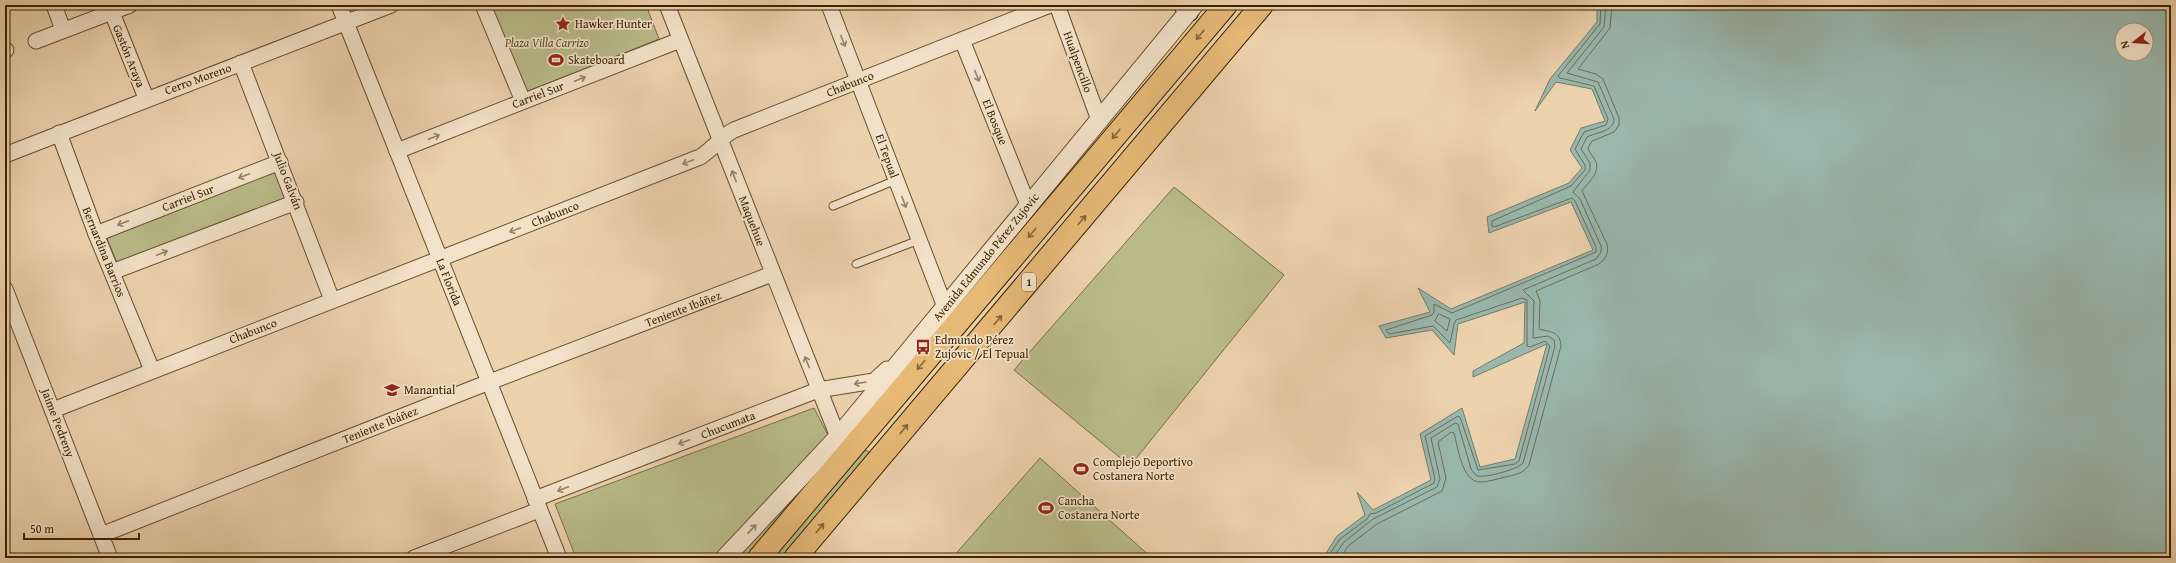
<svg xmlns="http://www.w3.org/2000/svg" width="2176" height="563" font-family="'Gentium Book Plus',serif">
<rect width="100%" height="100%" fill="#edd2ae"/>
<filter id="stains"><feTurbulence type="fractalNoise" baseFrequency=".005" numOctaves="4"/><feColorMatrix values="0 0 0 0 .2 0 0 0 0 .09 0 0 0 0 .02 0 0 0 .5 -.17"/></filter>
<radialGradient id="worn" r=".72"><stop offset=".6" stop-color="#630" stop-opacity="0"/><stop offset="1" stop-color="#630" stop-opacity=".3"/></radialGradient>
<!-- green -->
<g fill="#b9bb8a" stroke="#7a6f46">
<polygon points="491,5 646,5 659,39 525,93"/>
<polygon points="277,170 289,199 118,265 106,236"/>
<polygon points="1174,187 1284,275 1130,466 1014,370"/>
<polygon points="814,408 828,435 838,437 871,453 783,558 576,558 555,504"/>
<polygon points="1040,458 1152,558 952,558"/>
</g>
<!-- water -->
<path fill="#99b7ad" stroke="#737c68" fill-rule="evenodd" d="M 1597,5 L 2171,5 L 2171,558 L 1323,558 L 1337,536 L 1365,515 L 1357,492 L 1373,510 L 1431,480 L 1420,434 L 1462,408 L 1480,467 L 1515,459 L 1547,344 L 1473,377 L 1473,371 L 1524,343 L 1525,302 L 1458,324 L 1454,355 L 1432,330 L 1386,338 L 1379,326 L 1430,312 L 1418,288 L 1451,309 L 1593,250 L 1571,202 L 1489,233 L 1487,217 L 1569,183 L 1582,168 L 1570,150 L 1581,128 L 1605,121 L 1592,89 L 1556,82 L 1535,111 L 1550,79 L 1597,22 ZM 2122,30 L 2146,30 L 2146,54 L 2122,54 Z"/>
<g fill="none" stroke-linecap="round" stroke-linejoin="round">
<!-- shore -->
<g stroke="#6a6d57" stroke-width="1">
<polygon points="1439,314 1450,319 1447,331 1435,321"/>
<polyline points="1327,558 1340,539 1367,519 1370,514 1376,513 1434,483 1435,479 1425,436 1458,416 1460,417 1478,470 1515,464 1519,461 1550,346 1545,341 1530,347 1527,346 1527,300 1522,298 1456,320 1454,324 1450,343 1433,326 1389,334 1386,330 1432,315 1434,312 1434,304 1452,313 1596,252 1596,247 1575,201 1572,198 1494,227 1492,226 1492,221 1571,186 1585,170 1585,165 1575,149 1584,132 1606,125 1608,119 1594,86 1560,78 1558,76 1600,24 1601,5"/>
<path d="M 1333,558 L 1344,542 L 1373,519 L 1437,487 L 1440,479 L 1431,438 L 1455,423 L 1458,424 L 1471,469 C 1473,472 1475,475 1478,476 C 1486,478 1519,469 1523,463 L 1555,346 L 1554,340 L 1548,336 L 1533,338 L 1534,301 L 1523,290 L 1596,259 L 1601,252 L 1601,246 L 1580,199 L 1573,192 L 1590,170 L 1590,163 L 1581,149 L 1587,137 C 1597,132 1613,132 1614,119 L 1598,82 L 1567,73 L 1604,27 L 1606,5"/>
<path d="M 1341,558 L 1348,546 L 1377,524 L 1442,491 L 1446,478 L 1438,442 L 1451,432 L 1454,433 C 1458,447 1462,482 1480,482 C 1488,482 1497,479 1505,477 C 1514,475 1523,474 1529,465 L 1561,346 C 1560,331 1550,332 1539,329 L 1540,301 L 1536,291 L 1599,264 C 1606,259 1609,252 1607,244 L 1582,191 C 1588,182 1600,174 1596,162 C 1594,157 1589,153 1588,148 L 1592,141 L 1614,132 L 1619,125 L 1619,118 L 1603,79 L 1596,74 L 1578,69 L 1610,28 L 1612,5"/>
</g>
<!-- service casing -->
<g stroke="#674f2c" stroke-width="9">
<g id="service">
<polyline points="833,206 896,180"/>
<polyline points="856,264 919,240"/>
</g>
</g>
<!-- minor casing -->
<g stroke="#674f2c" stroke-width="17">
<g id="minor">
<polyline points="54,5 63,30"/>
<polyline points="109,5 146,98"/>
<polyline points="339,5 559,558"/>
<polyline points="483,5 523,101"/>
<polyline points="667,5 838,437"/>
<polyline points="829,5 945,307"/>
<polyline points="1057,5 1099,120"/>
<polyline points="962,40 1028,205"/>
<polyline points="36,41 130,5"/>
<polyline points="5,50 6,50"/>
<polyline points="241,63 332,300"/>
<polyline points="59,133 96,234 152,370"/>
<polyline points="397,151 680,40"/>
<polyline points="5,155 391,5"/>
<polyline points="96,234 280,162"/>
<polyline points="112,272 296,202"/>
<polyline points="5,289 110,558"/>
<path d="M 53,410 L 700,157 C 713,149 722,136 734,130 L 1050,5"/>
<polyline points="535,499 818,390 874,381 887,369"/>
<polyline points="101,535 474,388 772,274"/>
<polyline points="414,558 539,510"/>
</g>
</g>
<!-- tertiary casing -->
<g stroke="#674f2c" stroke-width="20">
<polyline id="tertiary" points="725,558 838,437 1194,5"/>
</g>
<!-- secondary casing -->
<g stroke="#3a2301" stroke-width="23">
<polyline id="secondary" points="1185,5 1188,11"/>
</g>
<!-- trunk casing -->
<g stroke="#3a2301" stroke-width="24">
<g id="trunk">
<polyline points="759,558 1226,5"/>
<polyline points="795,558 1262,5"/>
</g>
</g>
<!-- service -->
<use href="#service" stroke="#f3e2ca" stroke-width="7"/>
<!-- minor -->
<use href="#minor" stroke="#f3e2ca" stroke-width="15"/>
<!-- tertiary -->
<use href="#tertiary" stroke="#f3e2ca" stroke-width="18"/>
<!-- secondary -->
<use href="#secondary" stroke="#f3e2ca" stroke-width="21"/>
<!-- trunk -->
<use href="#trunk" stroke="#e6b977" stroke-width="22"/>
</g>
<!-- one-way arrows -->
<defs><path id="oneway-shaft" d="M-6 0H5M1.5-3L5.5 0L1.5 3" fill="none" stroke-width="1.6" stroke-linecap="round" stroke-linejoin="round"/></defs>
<g stroke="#876636">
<use href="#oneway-shaft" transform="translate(1200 35) rotate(130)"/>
<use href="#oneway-shaft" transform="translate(1116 134) rotate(130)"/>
<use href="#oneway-shaft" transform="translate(1082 220) rotate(-50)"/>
<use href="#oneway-shaft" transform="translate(1032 233) rotate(130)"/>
<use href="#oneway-shaft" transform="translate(998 320) rotate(-50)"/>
<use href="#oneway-shaft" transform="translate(921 365) rotate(130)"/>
<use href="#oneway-shaft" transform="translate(904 429) rotate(-50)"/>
<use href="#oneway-shaft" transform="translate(820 528) rotate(-50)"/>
</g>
<g stroke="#968266">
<use href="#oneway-shaft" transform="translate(843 41) rotate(68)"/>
<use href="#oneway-shaft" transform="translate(977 76) rotate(68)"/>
<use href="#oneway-shaft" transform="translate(580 79) rotate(-21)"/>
<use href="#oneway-shaft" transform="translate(434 137) rotate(-22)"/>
<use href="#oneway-shaft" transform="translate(688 162) rotate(158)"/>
<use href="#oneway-shaft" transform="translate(244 176) rotate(159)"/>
<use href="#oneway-shaft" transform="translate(734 176) rotate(-111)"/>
<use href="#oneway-shaft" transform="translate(904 202) rotate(69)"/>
<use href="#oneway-shaft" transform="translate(123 223) rotate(159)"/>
<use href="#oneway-shaft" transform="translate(515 230) rotate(158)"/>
<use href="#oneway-shaft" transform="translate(162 253) rotate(-21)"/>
<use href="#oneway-shaft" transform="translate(807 362) rotate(-112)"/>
<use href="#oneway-shaft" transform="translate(860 383) rotate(170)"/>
<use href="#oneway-shaft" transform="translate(684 442) rotate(159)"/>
<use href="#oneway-shaft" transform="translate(563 489) rotate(159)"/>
<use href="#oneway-shaft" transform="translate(752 529) rotate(-47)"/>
</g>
<!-- icons -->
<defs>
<g id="sight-bare" transform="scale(1.2)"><path d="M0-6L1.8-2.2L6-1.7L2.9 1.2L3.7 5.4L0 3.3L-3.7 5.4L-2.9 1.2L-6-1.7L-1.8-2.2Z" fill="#8f2418" stroke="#f3e2ca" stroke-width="2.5" paint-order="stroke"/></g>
<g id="stadium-bare" transform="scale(1.2)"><path d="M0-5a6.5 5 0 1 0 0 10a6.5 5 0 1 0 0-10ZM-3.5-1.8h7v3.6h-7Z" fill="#8f2418" stroke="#f3e2ca" stroke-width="2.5" paint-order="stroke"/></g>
<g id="bus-bare" transform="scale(1.2)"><path d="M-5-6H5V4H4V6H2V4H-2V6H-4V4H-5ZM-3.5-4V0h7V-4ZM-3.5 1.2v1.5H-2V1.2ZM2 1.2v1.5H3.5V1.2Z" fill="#8f2418" stroke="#f3e2ca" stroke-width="2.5" paint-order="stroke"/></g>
<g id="school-bare" transform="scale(1.2)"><path d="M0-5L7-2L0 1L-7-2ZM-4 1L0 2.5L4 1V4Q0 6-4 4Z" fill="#8f2418" stroke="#f3e2ca" stroke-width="2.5" paint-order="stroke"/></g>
</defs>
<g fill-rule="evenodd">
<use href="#sight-bare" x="563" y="24"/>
<use href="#stadium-bare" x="556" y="60"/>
<use href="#bus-bare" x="923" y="347"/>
<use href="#school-bare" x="392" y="390"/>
<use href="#stadium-bare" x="1081" y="469"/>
<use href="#stadium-bare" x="1046" y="508"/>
</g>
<g text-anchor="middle" stroke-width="3.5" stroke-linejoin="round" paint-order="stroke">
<!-- shield labels -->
<rect fill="#f3e2ca" stroke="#725c3d" stroke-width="1" x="1022" y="273" width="14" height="18" rx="3"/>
<g font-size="11" font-weight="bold" fill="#3a2301">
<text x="1029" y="286">1</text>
</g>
<!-- poi labels -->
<g font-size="12" fill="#3a2301" stroke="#f3e2ca" text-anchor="start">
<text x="575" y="28">Hawker Hunter</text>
<text x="568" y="64">Skateboard</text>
<text x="935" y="344">Edmundo Pérez<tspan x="935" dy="14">Zujovic / El Tepual</tspan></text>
<text x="404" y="394">Manantial</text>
<text x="1093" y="466">Complejo Deportivo<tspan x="1093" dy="14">Costanera Norte</tspan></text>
<text x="1058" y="505">Cancha<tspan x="1058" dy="14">Costanera Norte</tspan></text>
</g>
<!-- park labels -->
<g font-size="12" font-style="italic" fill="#5a4923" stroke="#f3e2ca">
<text x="547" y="47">Plaza Villa Carrizo</text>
</g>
<!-- street labels -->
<g font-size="12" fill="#3a2301" stroke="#f3e2ca">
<text transform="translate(129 56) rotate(68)" y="4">Gastón Araya</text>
<text transform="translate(1078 62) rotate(70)" y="4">Hualpencillo</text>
<text transform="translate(198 79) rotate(-20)" y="4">Cerro Moreno</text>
<text transform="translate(850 84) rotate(-22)" y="4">Chabunco</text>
<text transform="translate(538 95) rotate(-21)" y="4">Carriel Sur</text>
<text transform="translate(995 122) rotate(68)" y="4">El Bosque</text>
<text transform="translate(887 156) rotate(70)" y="4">El Tepual</text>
<text transform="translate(288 181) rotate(69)" y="4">Julio Galván</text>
<text transform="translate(188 198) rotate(-21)" y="4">Carriel Sur</text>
<text transform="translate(555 214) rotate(-22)" y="4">Chabunco</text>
<text transform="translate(752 221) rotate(69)" y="4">Maquehue</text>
<text transform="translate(104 252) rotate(68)" y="4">Bernardina Barrios</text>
<text transform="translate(986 257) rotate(-51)" y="4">Avenida Edmundo Pérez Zujovic</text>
<text transform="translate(449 282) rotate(68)" y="4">La Florida</text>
<text transform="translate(683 309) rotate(-21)" y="4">Teniente Ibáñez</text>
<text transform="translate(253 331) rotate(-21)" y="4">Chabunco</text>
<text transform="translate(58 423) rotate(69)" y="4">Jaime Pedreny</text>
<text transform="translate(380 425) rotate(-22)" y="4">Teniente Ibáñez</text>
<text transform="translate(728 425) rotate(-21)" y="4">Chucumata</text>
</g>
</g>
<!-- margin -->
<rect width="2176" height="563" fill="none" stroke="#edd2ae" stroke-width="20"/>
<rect x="6" y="6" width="2164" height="551" fill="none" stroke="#3a2301" stroke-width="2"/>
<rect x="10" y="10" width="2156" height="543" fill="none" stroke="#3a2301"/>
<!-- north arrow -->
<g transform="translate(2134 42) rotate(253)"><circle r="19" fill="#f3e2ca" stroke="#a9967a"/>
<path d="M0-3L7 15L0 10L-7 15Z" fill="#8f2418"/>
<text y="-6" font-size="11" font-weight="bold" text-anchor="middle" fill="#3a2301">N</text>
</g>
<!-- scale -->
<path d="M24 533v6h115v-6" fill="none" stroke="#3a2301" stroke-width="2"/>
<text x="30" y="533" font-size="12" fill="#3a2301" stroke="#f3e2ca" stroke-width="3" paint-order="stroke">50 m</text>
<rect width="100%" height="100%" filter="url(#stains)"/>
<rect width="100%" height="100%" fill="url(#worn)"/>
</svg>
